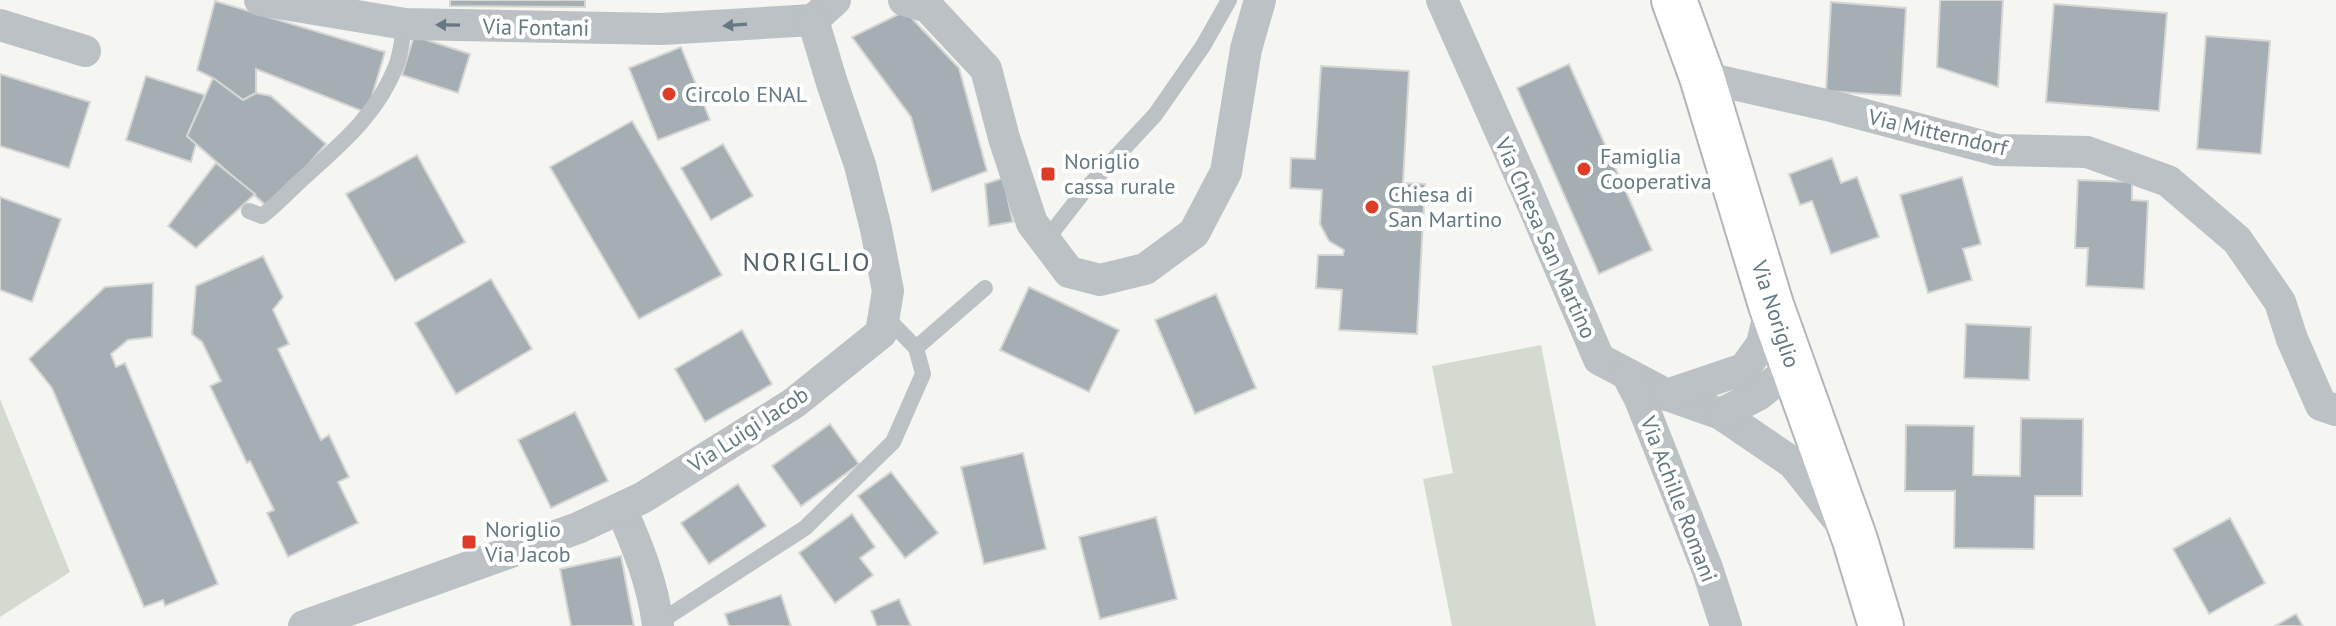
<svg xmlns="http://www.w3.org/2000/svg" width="2336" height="626" font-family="'PT Sans',sans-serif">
<rect width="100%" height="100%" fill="#f5f5f1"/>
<!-- green -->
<g fill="#d5dad1">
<polygon points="1541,345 1596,626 1452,626 1423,479 1453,473 1432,366"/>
<polygon points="0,399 70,572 0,617"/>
</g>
<!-- building -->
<g fill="#a5afb3" stroke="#d6d6d4" stroke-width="2">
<polygon points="450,0 585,0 585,7 450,6"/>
<polygon points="1940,0 2003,0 1998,87 1937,67"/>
<polygon points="215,1 385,52 367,113 256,69 256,93 243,100 213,78 197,70"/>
<polygon points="1831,2 1906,8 1901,96 1826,91"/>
<polygon points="2054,4 2167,13 2159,111 2046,102"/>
<polygon points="905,11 959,68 987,171 932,192 911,117 852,37"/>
<polygon points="414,36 470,54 458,93 402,75"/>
<polygon points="2206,36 2270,41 2261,154 2197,149"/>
<polygon points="681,47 710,120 658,140 629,68"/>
<polygon points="1569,64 1652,250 1599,274 1517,88"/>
<polygon points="1321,66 1409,71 1403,183 1425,184 1417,334 1339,330 1342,290 1316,288 1318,255 1343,255 1344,250 1329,241 1320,224 1322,190 1290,188 1291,158 1315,159"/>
<polygon points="0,74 90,102 69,168 0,146"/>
<polygon points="146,76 205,95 187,136 196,144 191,162 126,140"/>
<polygon points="213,78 243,100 256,93 271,96 326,144 270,209 187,136"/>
<polygon points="632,121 722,275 639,319 550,167"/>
<polygon points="723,144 753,196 711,220 681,168"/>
<polygon points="417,155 465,242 395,281 346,194"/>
<polygon points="1832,158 1841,183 1857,177 1879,237 1831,254 1812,201 1800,205 1789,174"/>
<polygon points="216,163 255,194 196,248 168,226"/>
<polygon points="1962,177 1981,244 1963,249 1972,280 1928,293 1900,195"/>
<polygon points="1003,178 1013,222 989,226 985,184"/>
<polygon points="2078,180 2132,182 2132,200 2148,201 2144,289 2086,286 2088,248 2075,248"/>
<polygon points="0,197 61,219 32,302 0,290"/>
<polygon points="263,256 283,297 273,310 289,344 278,349 321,440 329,435 349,477 338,482 358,523 288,557 267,513 274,510 250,461 247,463 210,386 221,381 202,342 192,334 196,286"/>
<polygon points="491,279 532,349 456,394 415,323"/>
<polygon points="153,283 152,337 128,340 111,354 116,367 125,363 218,584 165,606 163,600 144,607 52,388 29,359 105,287"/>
<polygon points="1029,287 1119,330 1089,392 1000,350"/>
<polygon points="1216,294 1256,388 1195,414 1155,320"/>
<polygon points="1966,324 2031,327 2029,380 1964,378"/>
<polygon points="742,330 772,384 705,422 675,369"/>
<polygon points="575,412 608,481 551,508 518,440"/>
<polygon points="2021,418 2083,419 2082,496 2035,496 2034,549 1954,548 1955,491 1905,491 1906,425 1974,426 1973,475 2020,476"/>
<polygon points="830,424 859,464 801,506 772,466"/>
<polygon points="1023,453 1046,549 984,564 961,467"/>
<polygon points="891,472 938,533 905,558 858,496"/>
<polygon points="738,484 766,526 709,564 681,523"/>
<polygon points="852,514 875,547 860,558 873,575 835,603 799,553"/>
<polygon points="1156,517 1177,599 1100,619 1079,537"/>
<polygon points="2230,518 2265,583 2209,614 2173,549"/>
<polygon points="621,556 634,626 571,626 560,569"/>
<polygon points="781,595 791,626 729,626 725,614"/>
<polygon points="899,599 911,626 877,626 871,611"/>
<polygon points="2296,614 2303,626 2275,626"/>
</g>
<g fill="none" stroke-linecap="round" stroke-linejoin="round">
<!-- secondary casing -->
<g stroke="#b0b7ba" stroke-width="48">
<polyline id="secondary" points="1674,0 1702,77 1771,305 1855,540 1881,626"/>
</g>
<!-- service -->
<g stroke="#bbc1c4" stroke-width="16">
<path d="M 249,211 L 262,216 C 275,206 286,194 298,183 C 336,148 377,116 396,66 C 401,54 402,38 405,24"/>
<polyline points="1046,240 1085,190 1155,115 1203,46 1229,0"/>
<polyline points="885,316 916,348 985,288"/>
<polyline points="658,623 805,528 893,442 923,374 916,348"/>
</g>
<!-- minor -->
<g stroke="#bbc1c4" stroke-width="32">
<polyline points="260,0 405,24 662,29 813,20"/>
<polyline points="904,0 928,7 986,69 1004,138 1032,223 1069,272 1100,280 1145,269 1194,233 1226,172 1246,49 1260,0"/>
<polyline points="1442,0 1528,193 1599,359 1667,395 1721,414 1793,463 1840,522"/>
<polyline points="813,20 835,0"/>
<polyline points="0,25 85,51"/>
<polyline points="1702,77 1835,107 1997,150 2087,152 2168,181 2237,240 2280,302 2292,339 2321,405 2336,410"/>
<polyline points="1627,374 1640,399 1707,568 1726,626"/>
<polyline points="1667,395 1744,369 1762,344 1771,305"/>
<polyline points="1721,414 1758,395 1793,367"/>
<path d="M 621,509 C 638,547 653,584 658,626"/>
<polyline points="304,626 578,528 642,498 794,403 881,333 888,291 876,229 860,165 832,83 813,20"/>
</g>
<!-- secondary -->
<use href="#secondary" stroke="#fff" stroke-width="44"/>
</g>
<!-- one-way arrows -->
<defs><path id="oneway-solid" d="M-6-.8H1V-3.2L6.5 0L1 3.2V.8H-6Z" transform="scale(2)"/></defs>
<g fill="#657982">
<use href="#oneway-solid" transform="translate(448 25) rotate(-179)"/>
<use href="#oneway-solid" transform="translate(735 25) rotate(176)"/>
</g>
<!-- markers -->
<g fill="#df3c27" stroke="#fff" stroke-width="3">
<circle cx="669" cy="94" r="8"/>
<circle cx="1584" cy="169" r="8"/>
<rect x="1040" y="166" width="16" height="16" rx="4"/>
<circle cx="1372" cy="207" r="8"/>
<rect x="461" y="534" width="16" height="16" rx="4"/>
</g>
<g text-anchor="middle" stroke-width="8" stroke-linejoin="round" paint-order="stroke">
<!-- street labels -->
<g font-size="22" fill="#657982" stroke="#fff">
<text transform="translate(536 27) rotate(1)" y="8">Via Fontani</text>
<text transform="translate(1938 132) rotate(13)" y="8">Via Mitterndorf</text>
<text transform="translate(1546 238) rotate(66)" y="8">Via Chiesa San Martino</text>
<text transform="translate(1776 314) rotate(72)" y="8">Via Noriglio</text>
<text transform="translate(748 429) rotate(-33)" y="8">Via Luigi Jacob</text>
<text transform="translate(1679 499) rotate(69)" y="8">Via Achille Romani</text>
</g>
<!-- poi labels -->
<g font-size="22" fill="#657982" stroke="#fff" text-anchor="start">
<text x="685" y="102">Circolo ENAL</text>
<text x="1600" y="164">Famiglia<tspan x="1600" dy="25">Cooperativa</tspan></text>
<text x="1064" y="169">Noriglio<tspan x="1064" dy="25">cassa rurale</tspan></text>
<text x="1388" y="202">Chiesa di<tspan x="1388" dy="25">San Martino</tspan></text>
<text x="485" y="537">Noriglio<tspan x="485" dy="25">Via Jacob</tspan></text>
</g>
<!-- quarter labels -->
<g font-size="26" letter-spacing="2" fill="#526167" stroke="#fff">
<text x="807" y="271">NORIGLIO</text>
</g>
</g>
</svg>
